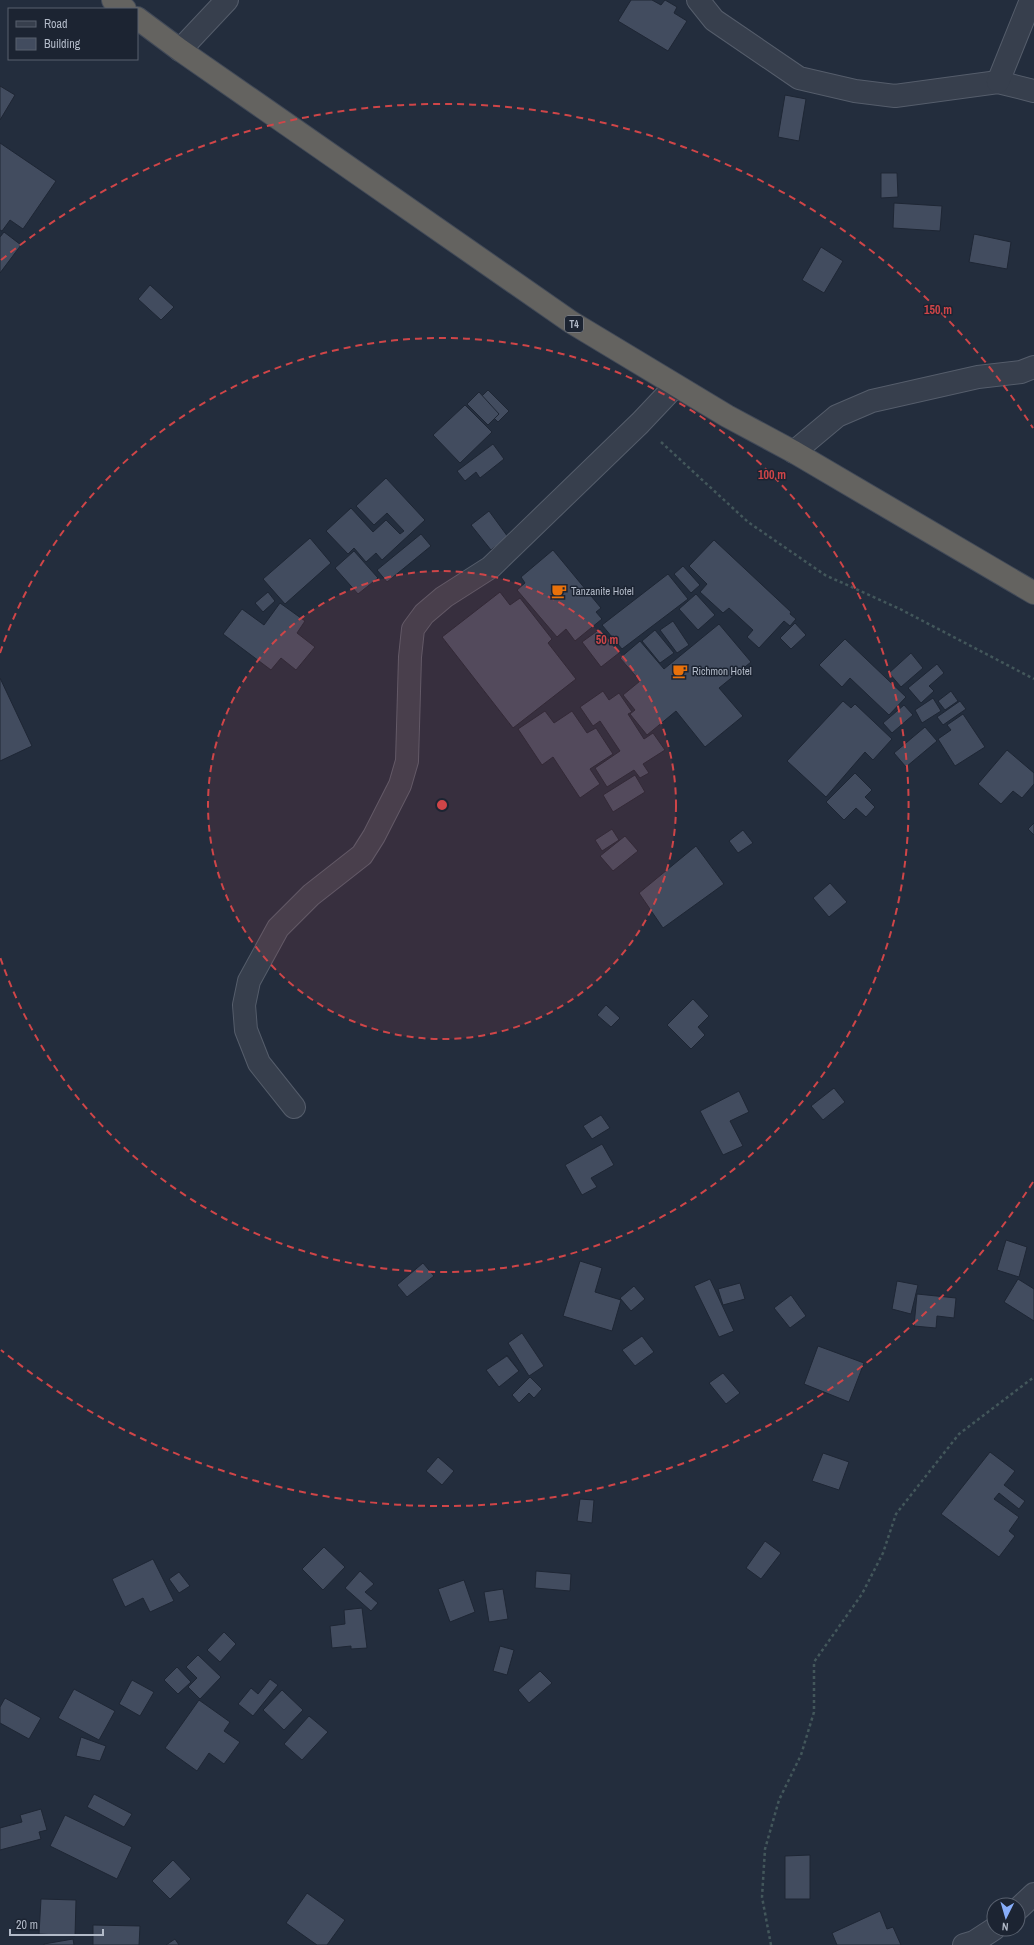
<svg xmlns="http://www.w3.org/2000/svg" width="1034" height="1945" font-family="'Archivo Narrow',sans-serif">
<rect width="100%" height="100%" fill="#232d3d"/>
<!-- building -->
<g fill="#424c5f" stroke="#1e2634">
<polygon points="631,0 652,0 661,5 665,0 677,7 674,13 687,21 668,51 618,21"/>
<polygon points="0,86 15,95 0,120"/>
<polygon points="785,95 806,99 799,141 778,137"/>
<polygon points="0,143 56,181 23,229 10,220 2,231 0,230"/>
<polygon points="881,173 897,173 898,197 881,198"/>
<polygon points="894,203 942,206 940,231 893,228"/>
<polygon points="4,232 21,245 0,273 0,237"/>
<polygon points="974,234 1011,242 1007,269 969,262"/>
<polygon points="821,247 843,261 824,293 802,280"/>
<polygon points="150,285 174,307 161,320 138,299"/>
<polygon points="488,390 509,411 498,422 477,401"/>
<polygon points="479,392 499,414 488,425 467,404"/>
<polygon points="465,405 492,432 460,463 433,435"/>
<polygon points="493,444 504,459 480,478 476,472 465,481 457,471"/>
<polygon points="386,478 425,520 382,560 376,553 366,562 354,548 348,554 326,531 351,508 373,532 386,520 400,534 404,531 387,513 374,525 356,506"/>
<polygon points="489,511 508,537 491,550 471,525"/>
<polygon points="421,534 431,546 387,582 377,570"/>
<polygon points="310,538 331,563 285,604 263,579"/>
<polygon points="714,540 791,612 790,614 796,619 790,626 784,621 759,648 747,637 753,630 729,608 723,613 700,592 707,584 689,566"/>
<polygon points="553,550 601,608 596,612 602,619 575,641 566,629 557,637 517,590 525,583 521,577"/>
<polygon points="354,551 378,578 358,594 335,568"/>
<polygon points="683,566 700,585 691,593 674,574"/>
<polygon points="668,574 688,599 622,649 602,625"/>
<polygon points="268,592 275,601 263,612 255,603"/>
<polygon points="500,592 510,605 520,598 552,639 548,643 576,679 513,728 442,637"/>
<polygon points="696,594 715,615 698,630 679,609"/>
<polygon points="280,603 305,621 297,633 315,647 296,670 281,658 271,670 223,634 242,609 264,625"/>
<polygon points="673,621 689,645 677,653 660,630"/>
<polygon points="795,623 806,635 791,649 780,638"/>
<polygon points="719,624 751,662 719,688 743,716 705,747 676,711 647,735 630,714 635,710 623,695 640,681 620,658 640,641 664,669"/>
<polygon points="600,629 619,653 601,667 582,642"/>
<polygon points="655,630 674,653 660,663 642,641"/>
<polygon points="845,639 906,697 889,715 850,678 842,687 819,665"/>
<polygon points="911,653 923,668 901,687 889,673"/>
<polygon points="937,664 944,673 929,686 934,691 921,703 908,688"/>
<polygon points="0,678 32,746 0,761"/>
<polygon points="603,691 609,700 619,693 632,712 628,714 644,739 653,733 665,750 643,764 649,773 640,778 634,770 607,787 595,768 620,751 600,721 593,726 580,707"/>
<polygon points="951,691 958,701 945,710 938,701"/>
<polygon points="933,698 941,711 922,723 915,710"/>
<polygon points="843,701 851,708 855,704 892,739 873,760 865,752 826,797 787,761"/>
<polygon points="960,701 966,709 943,725 937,717"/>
<polygon points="904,705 913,715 892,733 883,723"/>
<polygon points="545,711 554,723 572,711 587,733 596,728 613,754 590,769 600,784 580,798 553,757 542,765 518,729"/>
<polygon points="963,714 985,747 955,766 938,739 951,730 947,725"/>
<polygon points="925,727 937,741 906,767 894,753"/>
<polygon points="1007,750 1034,773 1034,784 1022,798 1013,791 1001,804 978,784"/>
<polygon points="855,773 872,790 865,797 875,807 866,817 856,808 844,820 826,802"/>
<polygon points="635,775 645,792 613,812 603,795"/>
<polygon points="1034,823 1034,835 1028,829"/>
<polygon points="612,829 619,840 602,851 595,840"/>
<polygon points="743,830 753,843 738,853 729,841"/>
<polygon points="625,836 638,851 613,871 600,856"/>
<polygon points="696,846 724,884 663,928 639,893"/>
<polygon points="830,883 847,902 829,917 813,898"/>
<polygon points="693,999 709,1016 698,1027 705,1035 691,1049 667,1025"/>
<polygon points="606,1005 620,1018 611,1027 597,1015"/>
<polygon points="834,1088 845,1102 823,1120 811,1106"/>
<polygon points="739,1091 749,1112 730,1121 743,1146 723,1155 700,1111"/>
<polygon points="601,1115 610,1128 592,1139 583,1126"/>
<polygon points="602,1144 614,1165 591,1178 597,1187 582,1195 565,1165"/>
<polygon points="1006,1240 1027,1247 1019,1277 997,1270"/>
<polygon points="580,1261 602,1268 595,1292 621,1300 612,1331 563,1316"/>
<polygon points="423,1263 434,1276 407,1297 397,1285"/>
<polygon points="710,1279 734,1331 719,1337 694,1286"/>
<polygon points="1018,1279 1034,1289 1034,1321 1004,1302"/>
<polygon points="897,1281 918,1285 911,1314 892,1309"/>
<polygon points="740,1283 745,1299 723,1305 718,1289"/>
<polygon points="634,1286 645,1299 631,1311 620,1298"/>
<polygon points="917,1294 956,1298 954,1318 937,1316 936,1328 914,1326"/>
<polygon points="791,1295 806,1316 790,1328 774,1308"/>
<polygon points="522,1333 544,1366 529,1376 508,1343"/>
<polygon points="642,1336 654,1352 635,1366 622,1350"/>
<polygon points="818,1346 864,1363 849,1402 804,1384"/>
<polygon points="507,1355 519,1371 498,1386 487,1371"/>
<polygon points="507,1356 519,1371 499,1387 486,1370"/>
<polygon points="723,1373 740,1393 726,1404 709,1383"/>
<polygon points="530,1377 542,1389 534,1398 529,1393 519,1403 512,1395"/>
<polygon points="990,1452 1015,1471 1004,1485 1025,1501 1019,1509 999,1493 994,1499 1019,1517 1009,1531 1015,1536 999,1557 941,1514"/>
<polygon points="823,1453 849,1462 839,1490 812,1481"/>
<polygon points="438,1457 454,1471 442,1485 426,1471"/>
<polygon points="580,1499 594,1500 592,1523 577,1521"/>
<polygon points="765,1541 781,1553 761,1579 746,1568"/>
<polygon points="324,1547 345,1567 323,1590 302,1569"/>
<polygon points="153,1559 174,1601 150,1612 143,1598 125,1607 112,1579"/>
<polygon points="360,1571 374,1584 365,1592 378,1603 371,1611 345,1588"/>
<polygon points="536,1571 571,1574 570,1591 535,1588"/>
<polygon points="179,1572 190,1586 179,1593 169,1579"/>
<polygon points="464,1580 475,1612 450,1622 438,1589"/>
<polygon points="503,1589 508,1619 489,1622 484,1592"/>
<polygon points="362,1608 367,1648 351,1649 351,1646 332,1648 330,1626 345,1624 344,1610"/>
<polygon points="224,1632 236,1644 220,1662 207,1650"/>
<polygon points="500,1646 514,1650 507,1675 493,1671"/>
<polygon points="198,1655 221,1677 200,1699 188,1687 197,1678 186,1667"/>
<polygon points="177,1667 191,1682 178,1694 164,1680"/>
<polygon points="540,1671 552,1683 529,1703 518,1690"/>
<polygon points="270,1679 278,1685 253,1716 238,1704 251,1688 258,1694"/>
<polygon points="132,1680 154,1692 140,1716 119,1704"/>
<polygon points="74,1689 115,1711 99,1740 58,1718"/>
<polygon points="282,1690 303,1710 284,1730 263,1710"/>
<polygon points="5,1698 41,1718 29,1739 0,1723 0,1707"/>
<polygon points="199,1700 230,1722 224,1731 240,1742 224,1764 209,1753 197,1771 165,1748"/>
<polygon points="309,1716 328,1732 302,1760 284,1744"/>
<polygon points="81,1737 106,1746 100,1761 76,1756"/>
<polygon points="94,1794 132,1814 124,1827 87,1807"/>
<polygon points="41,1809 47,1830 39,1832 41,1839 0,1850 0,1828 22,1822 20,1815"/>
<polygon points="65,1815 132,1847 117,1879 50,1846"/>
<polygon points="810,1855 810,1899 785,1899 785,1856"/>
<polygon points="173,1860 191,1879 170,1899 152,1881"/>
<polygon points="307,1893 345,1920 327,1945 317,1945 286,1923"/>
<polygon points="41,1899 76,1900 75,1936 39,1934"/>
<polygon points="880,1911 887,1929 893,1927 901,1945 837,1945 832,1933"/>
<polygon points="93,1925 140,1926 139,1945 93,1945"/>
<polygon points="73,1939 74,1945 44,1945 44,1944"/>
<polygon points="175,1939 179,1945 166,1945"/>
</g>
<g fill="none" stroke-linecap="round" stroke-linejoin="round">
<!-- minor casing -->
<g stroke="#555d6b" stroke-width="24">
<g id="minor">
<polyline points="698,0 714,20 799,78 855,91 895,96 998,82 1034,91"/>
<polyline points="180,50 227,0"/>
<polyline points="998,82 1031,0"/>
<polyline points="794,452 837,416 872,401 978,377 1021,372 1034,367"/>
<polyline points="294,1107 259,1063 246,1030 244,1005 249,981 278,928 311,895 362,855 374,836 400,785 407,761 410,657 413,629 424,614 444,597 491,567 640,423 675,386"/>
<polyline points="1018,1909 1034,1894"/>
<polyline points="964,1945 974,1942 994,1929"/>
</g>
</g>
<!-- trunk casing -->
<g stroke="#424a58" stroke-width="24">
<g id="trunk">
<polyline points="113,0 125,9"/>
<polyline points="137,18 180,50 571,322 727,416 794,452 1034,593"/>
</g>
</g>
<!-- path -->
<g stroke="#43575b" stroke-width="2.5" stroke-dasharray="3 3" stroke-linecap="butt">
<polyline points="661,442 748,522 825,575 900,609 1034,679"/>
<polyline points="771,1945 762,1897 765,1849 779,1800 801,1755 814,1712 814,1662 862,1594 883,1553 896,1514 959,1434 1034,1377"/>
</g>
<!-- minor -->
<use href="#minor" stroke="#373f4d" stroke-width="22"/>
<!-- trunk -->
<use href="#trunk" stroke="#646360" stroke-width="22"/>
</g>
<!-- distance rings -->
<circle cx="442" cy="805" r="234" fill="#cf4548" fill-opacity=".12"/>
<g fill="none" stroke="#cf4548" stroke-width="2" stroke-dasharray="7 5">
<circle cx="442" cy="805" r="234"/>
<path d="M0 653A467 467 0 1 1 0 957"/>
<path d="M1033 1182A701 701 0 0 1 1 1350M1 260A701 701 0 0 1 1033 428"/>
</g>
<!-- icons -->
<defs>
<g id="cafe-bare" transform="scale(1.2)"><path d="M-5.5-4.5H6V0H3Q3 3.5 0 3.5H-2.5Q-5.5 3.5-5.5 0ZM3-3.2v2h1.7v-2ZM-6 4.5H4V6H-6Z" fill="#e8710a" stroke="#1c2432" stroke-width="2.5" paint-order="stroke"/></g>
</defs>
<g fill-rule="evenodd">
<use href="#cafe-bare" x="559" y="591"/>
<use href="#cafe-bare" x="680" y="671"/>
</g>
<g text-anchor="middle" stroke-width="3" stroke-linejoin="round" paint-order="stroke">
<!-- shield labels -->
<rect fill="#1c2432" stroke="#858d9b" stroke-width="1" x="565" y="316" width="18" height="16" rx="3"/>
<g font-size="10" font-weight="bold" fill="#b2bac8">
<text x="574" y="328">T4</text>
</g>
<!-- poi labels -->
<g font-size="11" fill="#b2bac8" stroke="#1c2432" text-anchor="start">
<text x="571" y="595">Tanzanite Hotel</text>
<text x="692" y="675">Richmon Hotel</text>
</g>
</g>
<circle cx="442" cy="805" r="6" fill="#cf4548" stroke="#1c2432" stroke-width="2"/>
<g font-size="12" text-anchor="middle" font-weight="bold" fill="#cf4548" stroke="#1c2432" stroke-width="3" stroke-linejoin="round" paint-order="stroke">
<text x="938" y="314">150 m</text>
<text x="772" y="479">100 m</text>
<text x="607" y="644">50 m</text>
</g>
<!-- legend -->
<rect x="8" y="8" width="130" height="52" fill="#1c2432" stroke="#58606e"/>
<rect x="16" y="21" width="20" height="6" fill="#373f4d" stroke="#58606e"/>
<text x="44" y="28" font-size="12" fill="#b2bac8">Road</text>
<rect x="16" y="38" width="20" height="12" fill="#424c5f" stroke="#58606e"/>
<text x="44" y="48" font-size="12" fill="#b2bac8">Building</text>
<!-- north arrow -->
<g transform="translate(1006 1917) rotate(185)"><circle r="19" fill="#1c2432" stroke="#58606e"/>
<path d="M0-3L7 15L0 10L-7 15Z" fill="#87adf9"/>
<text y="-6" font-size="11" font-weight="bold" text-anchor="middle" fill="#b2bac8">N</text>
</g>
<!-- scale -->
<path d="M10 1929v6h93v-6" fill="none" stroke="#b2bac8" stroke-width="2"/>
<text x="16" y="1929" font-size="12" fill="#b2bac8" stroke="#1c2432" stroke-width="3" paint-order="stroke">20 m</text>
</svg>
